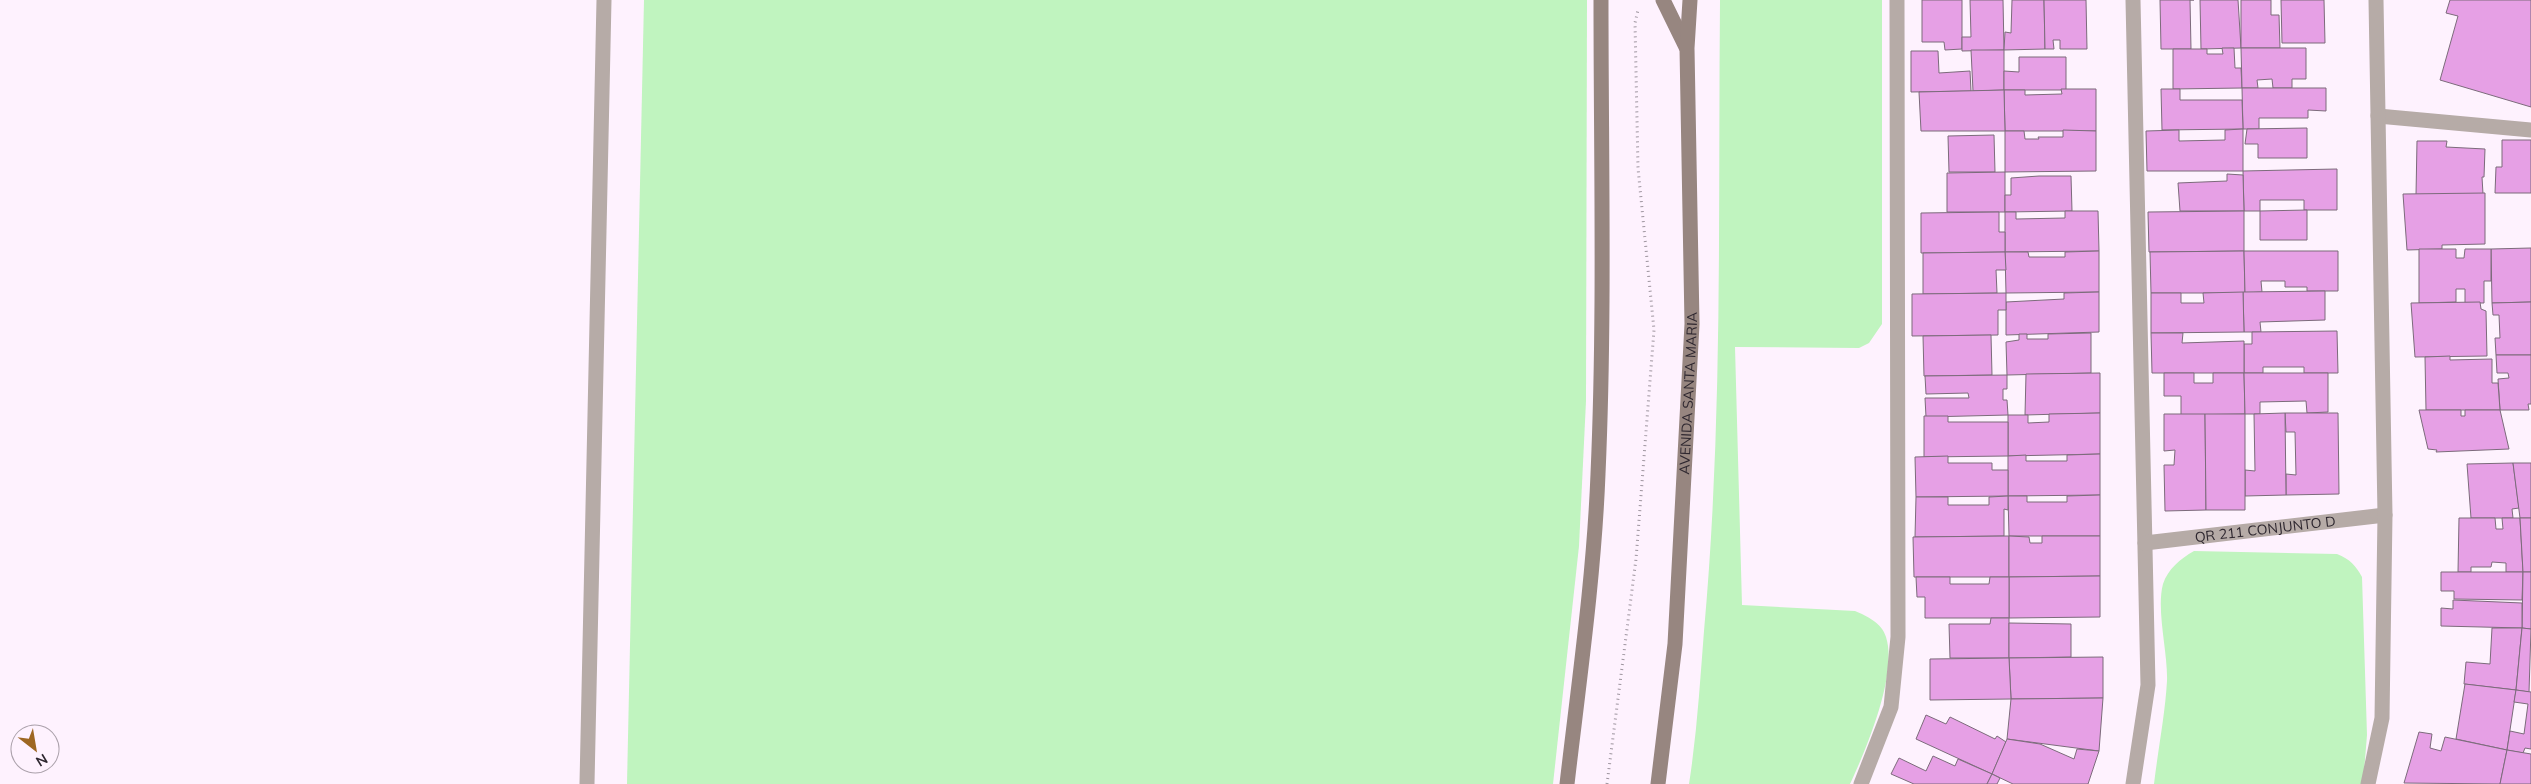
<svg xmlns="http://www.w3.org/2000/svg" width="2531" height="784" font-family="Mulish,sans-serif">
<rect width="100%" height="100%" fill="#fef2fe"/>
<!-- green -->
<g fill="#c0f4bf">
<polygon points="644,0 1587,0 1586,401 1579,546 1553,784 627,784"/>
<path d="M 1720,0 L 1882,0 L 1882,324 L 1869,343 L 1859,348 L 1735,347 L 1742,605 L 1855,611 C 1867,616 1882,623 1886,637 C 1898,674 1866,750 1850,784 L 1689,784 C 1697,733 1700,682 1704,631 C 1723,421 1718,210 1720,0 Z"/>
<path d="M 2194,551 L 2337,554 C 2350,559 2356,566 2362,577 L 2367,735 L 2363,784 L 2154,784 C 2158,750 2165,715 2167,681 C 2168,653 2156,610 2163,584 C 2168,569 2180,559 2194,551 Z"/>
</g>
<!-- building -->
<g fill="#e6a0e5" stroke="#7c6b7b">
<polygon points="1922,0 1962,0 1962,49 1945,50 1944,42 1922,42"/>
<polygon points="1970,0 2003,0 2004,50 1962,51 1962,37 1971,37"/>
<polygon points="2012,0 2044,0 2045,49 2004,50 2005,32 2011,33"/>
<polygon points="2044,0 2086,0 2087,49 2060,49 2060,40 2053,40 2054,49 2045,49"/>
<polygon points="2160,0 2194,0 2190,0 2191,49 2161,49"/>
<polygon points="2200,0 2238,0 2241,48 2201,49"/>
<polygon points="2241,0 2271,0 2271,15 2279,15 2280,48 2241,48"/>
<polygon points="2281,0 2324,0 2325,43 2282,43"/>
<polygon points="2450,0 2531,0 2531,107 2440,80 2458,16 2446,13"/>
<polygon points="2222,48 2234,48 2235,68 2241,68 2242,88 2173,89 2173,49 2207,49 2207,54 2223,54"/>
<polygon points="2241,48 2306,48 2306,79 2292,79 2292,88 2273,88 2272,79 2257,80 2258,88 2242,88"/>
<polygon points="1971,50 2004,50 2004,90 1973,91"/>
<polygon points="1911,51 1938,51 1939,73 1970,71 1971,91 1911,92"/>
<polygon points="2019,57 2066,57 2066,90 2004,90 2004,71 2019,72"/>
<polygon points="2242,88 2326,88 2326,111 2308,110 2308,118 2259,118 2259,129 2243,129"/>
<polygon points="2061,89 2096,89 2096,131 2005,131 2004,90 2025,90 2025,95 2062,94"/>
<polygon points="2161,89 2180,89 2180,100 2242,100 2243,129 2162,130"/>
<polygon points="2004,90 2005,131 1921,131 1919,92"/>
<polygon points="2307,128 2307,158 2258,158 2258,144 2245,144 2247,129"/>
<polygon points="2243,129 2243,171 2147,171 2146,131 2179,130 2179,141 2225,140 2225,130"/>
<polygon points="2063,130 2096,131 2096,171 2005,172 2005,131 2024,131 2025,139 2039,139 2038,137 2063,137"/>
<polygon points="1994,135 1995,172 1949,172 1948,136"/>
<polygon points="2502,140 2531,140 2531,193 2495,193 2496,167 2502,167"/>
<polygon points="2417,141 2447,141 2446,147 2485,149 2484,177 2482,177 2483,194 2416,195"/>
<polygon points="2337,169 2337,210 2304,210 2304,200 2260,200 2260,211 2244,211 2243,171"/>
<polygon points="2005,172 2005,212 1947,212 1947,173"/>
<polygon points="2227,174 2243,175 2244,211 2180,211 2178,183 2227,181"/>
<polygon points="2039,176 2071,176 2072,211 2005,212 2005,195 2011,195 2011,178"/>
<polygon points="2485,193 2485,244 2442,245 2442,249 2407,250 2403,194"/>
<polygon points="2307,210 2307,240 2260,240 2260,211"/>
<polygon points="2065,211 2098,211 2099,251 2005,252 2005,212 2016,212 2016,219 2065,218"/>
<polygon points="2244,211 2244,251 2149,252 2148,212"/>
<polygon points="1999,212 1999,232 2005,232 2005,252 1921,253 1921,213"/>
<polygon points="2531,248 2531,302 2492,303 2491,249"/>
<polygon points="2419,249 2456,249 2456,258 2464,258 2465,249 2491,249 2491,281 2484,281 2484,303 2465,303 2465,289 2456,289 2456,302 2419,303"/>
<polygon points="2099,251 2099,292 2006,293 2005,252 2028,252 2029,257 2065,257 2065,252"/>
<polygon points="2244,251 2245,293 2151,293 2150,252"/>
<polygon points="2244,251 2338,251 2338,291 2307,291 2307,287 2285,287 2285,281 2261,281 2262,292 2245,293"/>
<polygon points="2005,252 2006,270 1996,270 1997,293 1923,294 1923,253"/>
<polygon points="2325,291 2325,320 2260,322 2261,332 2244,332 2243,292"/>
<polygon points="2099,292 2099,332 2006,335 2006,302 2064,299 2064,293"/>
<polygon points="2243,292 2244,332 2151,333 2151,293 2181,293 2181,303 2204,303 2203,293"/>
<polygon points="2006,293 2006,310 1998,310 1998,335 1912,336 1912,294"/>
<polygon points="2480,302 2481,309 2486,311 2487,356 2415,357 2411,303"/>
<polygon points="2531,302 2531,355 2496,355 2495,338 2500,338 2499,315 2493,315 2492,303"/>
<polygon points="2337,331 2338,373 2304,373 2304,367 2263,367 2263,373 2244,373 2244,344 2252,344 2252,332"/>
<polygon points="2091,333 2091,373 2007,375 2006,342 2019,340 2019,334 2027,334 2027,339 2048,339 2048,334"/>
<polygon points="2151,333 2183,333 2182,343 2244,341 2244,373 2152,373"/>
<polygon points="1991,335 1992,375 1924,376 1923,336"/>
<polygon points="2496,355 2531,355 2531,404 2528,404 2529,410 2500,410 2498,379 2509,378 2508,373 2497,373"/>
<polygon points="2450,356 2450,360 2492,359 2492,383 2498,383 2500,410 2426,410 2425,357"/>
<polygon points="2100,373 2100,413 2025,415 2026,374"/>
<polygon points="2164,373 2194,373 2194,383 2213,383 2213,373 2244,373 2245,414 2181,415 2181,396 2164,396"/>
<polygon points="2244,373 2328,373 2328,412 2307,413 2306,401 2260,402 2260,414 2245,414"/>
<polygon points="2007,375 2007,389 2003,389 2003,400 2007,400 2008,415 1926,417 1925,398 1969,398 1968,393 1926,394 1925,376"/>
<polygon points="2419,410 2461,410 2461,416 2465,416 2465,410 2500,410 2509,449 2436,452 2437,450 2428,449"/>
<polygon points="2100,413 2100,454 2008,456 2008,415 2028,415 2028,423 2049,422 2049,414"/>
<polygon points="2285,413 2338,413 2339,494 2286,495 2286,474 2296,475 2295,432 2286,432"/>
<polygon points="2285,413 2286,495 2245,496 2245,470 2255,471 2254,414"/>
<polygon points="2164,414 2205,414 2206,510 2165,511 2164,465 2174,465 2175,450 2164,451"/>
<polygon points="2205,414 2245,414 2245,510 2206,510"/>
<polygon points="1924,416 1948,416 1948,422 2008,422 2008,456 1924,457"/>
<polygon points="2100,454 2100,495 2008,496 2008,456 2026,455 2026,461 2067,461 2067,455"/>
<polygon points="1948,456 1948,463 1992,463 1992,470 2008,470 2008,496 1916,497 1915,457"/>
<polygon points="2513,463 2519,508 2512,509 2513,518 2471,518 2467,464"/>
<polygon points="2513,463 2531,463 2531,518 2520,518"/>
<polygon points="2100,495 2100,536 2009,536 2008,496 2027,496 2027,502 2067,502 2067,496"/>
<polygon points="2008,496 2008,510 2004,509 2004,536 1915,537 1916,497 1948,497 1948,505 1989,505 1989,497"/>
<polygon points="2459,518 2495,518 2496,529 2503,529 2502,518 2520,518 2523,572 2506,572 2506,563 2492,562 2491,567 2471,567 2471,572 2458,572"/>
<polygon points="2520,518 2531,518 2531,572 2523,572"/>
<polygon points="2009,536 2009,577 1914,577 1913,537"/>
<polygon points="2009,536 2029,537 2030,543 2042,543 2042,536 2100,536 2100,576 2009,577"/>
<polygon points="2441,572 2523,572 2522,600 2454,599 2454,591 2441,591"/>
<polygon points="2523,572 2531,572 2531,629 2522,628"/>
<polygon points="2100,576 2100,617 2009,618 2009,577"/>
<polygon points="1916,577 1950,577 1950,584 1989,584 1990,577 2009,577 2009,618 1925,618 1925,597 1917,597"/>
<polygon points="2453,600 2522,603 2522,628 2441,626 2441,608 2453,609"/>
<polygon points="1991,618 2009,618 2009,658 1950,658 1949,624 1990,624"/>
<polygon points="2009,623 2071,624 2071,657 2009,658"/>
<polygon points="2492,628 2522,628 2516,690 2464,684 2466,662 2490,664"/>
<polygon points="2522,628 2531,629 2529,692 2516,690"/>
<polygon points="2103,657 2103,698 2011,699 2009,658"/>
<polygon points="2009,658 2011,699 1930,700 1930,659"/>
<polygon points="2465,684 2516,690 2507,750 2456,739"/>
<polygon points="2516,690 2531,692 2531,749 2525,748 2523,753 2507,750 2510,731 2524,734 2528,704 2514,702"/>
<polygon points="2103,698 2099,751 2007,739 2011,699"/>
<polygon points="1926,715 1946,724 1950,717 1995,739 1997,736 2006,742 1992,774 1916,739"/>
<polygon points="2419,732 2432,734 2430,748 2441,751 2445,737 2507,750 2500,784 2404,783"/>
<polygon points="2007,739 2040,744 2074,759 2077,749 2099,751 2088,784 2013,784 1992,774"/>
<polygon points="2507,750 2531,754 2531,784 2500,784"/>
<polygon points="1933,756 1955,766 1958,759 1992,774 1987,784 1914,784 1891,774 1899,758 1926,771"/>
<polygon points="1992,774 2000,778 1997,784 1987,784"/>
</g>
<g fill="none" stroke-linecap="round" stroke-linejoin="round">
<!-- path -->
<polyline stroke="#9e959f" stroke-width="3" stroke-dasharray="1 4" stroke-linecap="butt" points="1607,784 1636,559 1654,330 1638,168 1635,23 1638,10"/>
<!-- minor -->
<g stroke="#b6aba7" stroke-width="15">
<polyline points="2133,0 2148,685 2133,784"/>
<polyline points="2378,116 2531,130"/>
<path id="s1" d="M 2145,543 L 2385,515"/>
<polyline points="587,784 604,0"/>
<polyline points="1861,784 1891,707 1898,637 1897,0"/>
<polyline points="2368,784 2382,718 2385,515 2376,0"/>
</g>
<!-- secondary -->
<g stroke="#978680" stroke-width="15">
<polyline points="1663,0 1686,47"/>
<path d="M 1567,784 C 1579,681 1594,577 1598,474 C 1605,316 1601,158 1601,0"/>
<path id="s2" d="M 1658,784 L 1675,644 L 1692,324 L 1687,48 L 1690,0"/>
</g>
</g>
<g text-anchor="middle" stroke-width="4" stroke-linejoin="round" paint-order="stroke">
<!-- street labels -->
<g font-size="14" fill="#2e272f" stroke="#fef2fe">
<text dy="5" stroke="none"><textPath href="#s2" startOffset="392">AVENIDA SANTA MARIA</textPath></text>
<text dy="5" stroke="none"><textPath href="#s1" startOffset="121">QR 211 CONJUNTO D</textPath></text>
</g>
</g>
<!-- north arrow -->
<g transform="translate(35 749) rotate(149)"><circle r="24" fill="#fef2fe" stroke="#aba1ab"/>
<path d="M0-4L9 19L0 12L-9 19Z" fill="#9e6722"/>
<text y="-8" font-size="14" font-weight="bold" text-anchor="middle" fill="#2e272f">N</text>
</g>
</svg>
